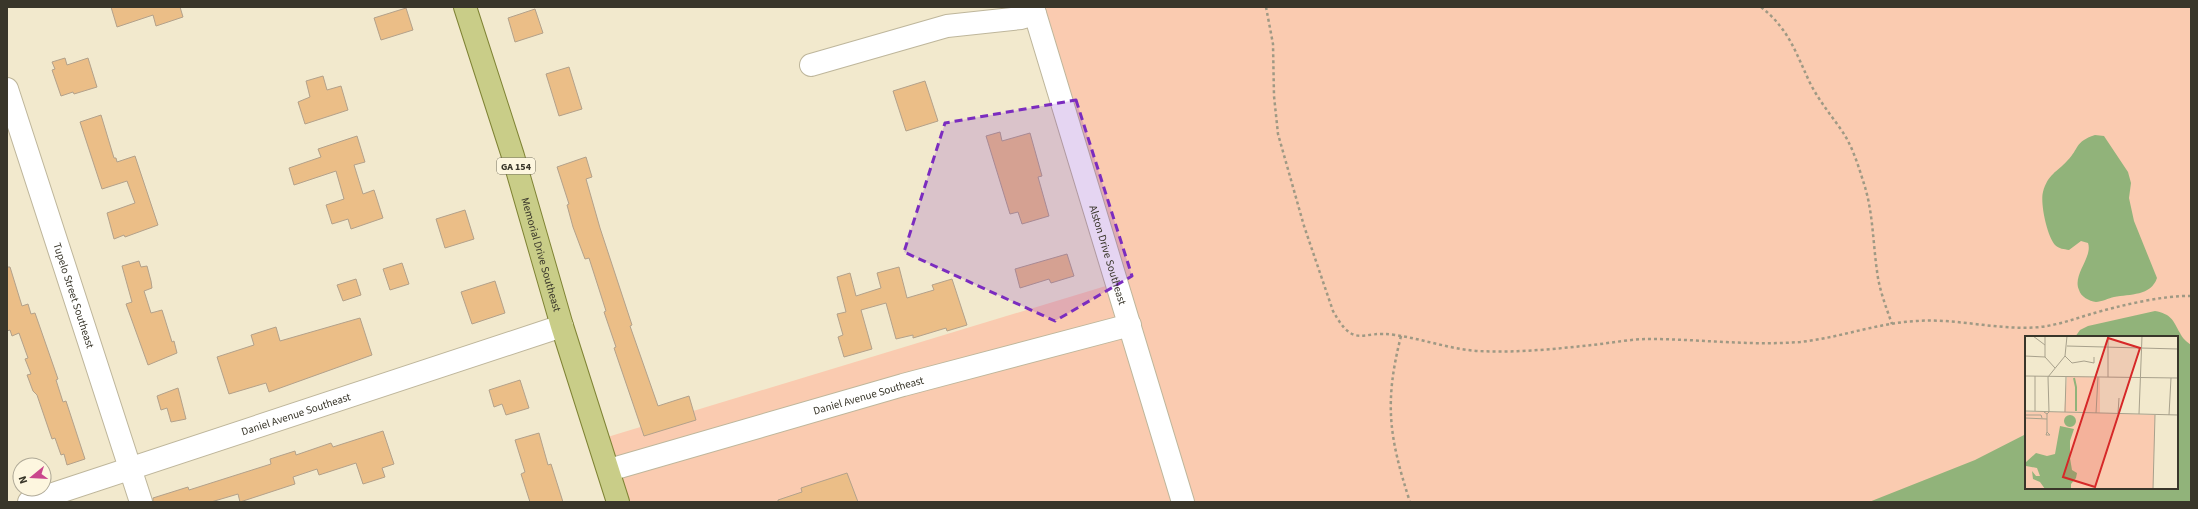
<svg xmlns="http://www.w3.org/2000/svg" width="2198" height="509" font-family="'Source Sans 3',sans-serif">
<rect width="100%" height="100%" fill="#f2e9cd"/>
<!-- green -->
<g fill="#facbb0" fill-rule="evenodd">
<path d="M 1041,7 L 2191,7 L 2191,502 L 1184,502 ZM 2026,337 L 2177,337 L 2177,488 L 2026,488 Z"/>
<polygon points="1119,282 1183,502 610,502 591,442"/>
</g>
<!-- water -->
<g fill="#91b37a">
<path d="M 2095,135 L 2104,136 L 2128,172 L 2131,183 L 2129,198 L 2134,221 L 2157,278 C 2151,296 2130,294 2114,297 C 2109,298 2101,302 2096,302 C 2089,301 2081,297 2079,290 C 2072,275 2093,257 2088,243 L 2081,241 L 2069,250 C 2064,249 2059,249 2055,245 C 2047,236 2040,203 2043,192 C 2048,174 2057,172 2067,161 C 2080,148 2074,142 2095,135 Z"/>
<path d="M 2155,311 C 2171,314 2173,320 2180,333 C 2182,338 2187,342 2191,345 L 2191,502 L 1869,502 L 1975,460 L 2026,434 L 2026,488 L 2177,488 L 2177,337 L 2075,337 L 2080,330 L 2088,326 Z"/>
</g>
<!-- building -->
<g fill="#ebbe87" stroke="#b3a18a">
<polygon points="111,7 180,7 183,17 156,26 153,15 117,27"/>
<polygon points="406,8 413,30 381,40 374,18"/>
<polygon points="535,9 543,33 515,42 508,18"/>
<polygon points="65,58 67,65 88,58 97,87 74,94 73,92 61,96 52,70 55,69 52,62"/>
<polygon points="569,67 582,109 559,116 546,74"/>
<polygon points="323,76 327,90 341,86 348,110 305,124 298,102 310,97 306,81"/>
<polygon points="925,81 938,121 906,131 893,91"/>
<polygon points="101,115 114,158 116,158 117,162 135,156 158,225 125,237 124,235 114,239 107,213 135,203 127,181 102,189 80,122"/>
<polygon points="1000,132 1002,141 1030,133 1042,176 1038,177 1049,216 1022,224 1018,212 1010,214 986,136"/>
<polygon points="357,136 365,162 354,165 363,194 374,190 383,218 351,229 348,219 332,224 326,205 344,199 336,171 294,185 289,168 321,157 318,149"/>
<polygon points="586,157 592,177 586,179 600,228 632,325 630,326 658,406 689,396 696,420 644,436 614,348 616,347 604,312 606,311 589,258 585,259 573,227 567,205 569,204 557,167"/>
<polygon points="465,210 474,239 445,248 436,219"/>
<polygon points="1067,254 1074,276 1051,283 1049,279 1020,288 1015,269"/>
<polygon points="139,261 141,267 147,266 151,281 152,288 144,291 151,313 162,310 172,342 174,341 177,353 148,365 126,304 132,302 122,266"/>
<polygon points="402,263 409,284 390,290 383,269"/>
<polygon points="7,267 10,267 22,306 28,304 31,314 35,313 58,379 56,380 63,402 66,401 85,459 67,465 64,454 61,455 55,438 52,439 37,395 33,391 27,375 31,374 25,359 28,358 19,333 12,336 10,330 7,331"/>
<polygon points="899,267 907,298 934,290 932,285 952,279 967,325 947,331 946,328 913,338 913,335 896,339 886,303 861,310 872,349 844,357 838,337 843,335 837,314 846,312 837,277 850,273 856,296 881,288 877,273"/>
<polygon points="356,279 361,295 343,301 337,285"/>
<polygon points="495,281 505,313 472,324 461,292"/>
<polygon points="360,318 372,355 269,392 266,383 229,394 217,357 254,345 251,335 276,327 280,341"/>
<polygon points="520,380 529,408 506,415 502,404 494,407 489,390"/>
<polygon points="178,388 186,419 171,422 167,408 161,410 157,396"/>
<polygon points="383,431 394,464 382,468 385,477 363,484 356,463 319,475 317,469 293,477 295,484 240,502 238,494 211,502 153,502 153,498 188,487 189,490 271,464 270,459 295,451 296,455 331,443 333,447"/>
<polygon points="539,433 548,465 551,464 563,502 530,502 521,474 525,472 515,440"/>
<polygon points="847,473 858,502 778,502 778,500 802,492 801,488"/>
</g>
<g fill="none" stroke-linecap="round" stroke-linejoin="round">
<!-- minor casing -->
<g stroke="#beb69b" stroke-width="24">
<g id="minor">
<path id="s1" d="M 1033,7 L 1183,502"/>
<polyline points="811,65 947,26 1021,18 1035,14"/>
<path id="s2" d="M 7,89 L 141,502"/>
<path id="s3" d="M 609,470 L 903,385 L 1130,325"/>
<path id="s4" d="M 29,502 L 562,326"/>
</g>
</g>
<!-- major casing -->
<g stroke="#7f8334" stroke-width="24">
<g id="major">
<path id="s5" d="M 465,7 L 513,156 L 562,326 L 618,502"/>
</g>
</g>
<!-- path -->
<g stroke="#9f9984" stroke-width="2.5" stroke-dasharray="3 3" stroke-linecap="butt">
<path d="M 1266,7 L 1273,44 L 1274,96 L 1278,134 L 1304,226 L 1333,311 C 1355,351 1362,329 1395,335 C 1423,339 1449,349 1478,351 C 1516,353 1555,349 1592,345 C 1611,343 1631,339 1649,339 C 1700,339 1748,346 1800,342 C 1839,338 1877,323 1917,321 C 1958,318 1999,331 2040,327 C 2058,325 2074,319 2091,314 C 2118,306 2164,295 2191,296"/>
<path d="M 1761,7 C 1790,30 1796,54 1811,85 C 1820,102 1831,115 1842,131 C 1853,147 1859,168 1865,187 C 1873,214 1873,243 1877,271 C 1879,289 1886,307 1892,324"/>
<path d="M 1401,336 C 1384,403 1389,437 1410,502"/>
</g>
<!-- minor -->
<use href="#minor" stroke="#fff" stroke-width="22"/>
<!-- major -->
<use href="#major" stroke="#c9cd88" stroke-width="22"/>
</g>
<!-- marked area -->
<path fill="#7b2cbf" fill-opacity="0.2" stroke="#7b2cbf" stroke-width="3" stroke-dasharray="8 5" stroke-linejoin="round" d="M 1076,100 L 1132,276 L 1055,321 L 904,252 L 945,123 Z"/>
<g text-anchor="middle" stroke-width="3" stroke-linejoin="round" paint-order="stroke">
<!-- shield labels -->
<rect fill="#fdf6df" stroke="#747060" stroke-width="1" x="497" y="158" width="38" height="16" rx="3"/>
<g font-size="10" font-weight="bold" fill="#39362a">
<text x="516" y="170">GA 154</text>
</g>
<!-- street labels -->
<g font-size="11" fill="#39362a" stroke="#fdf6df">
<text dy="4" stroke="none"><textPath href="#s5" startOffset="259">Memorial Drive Southeast</textPath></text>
<text dy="4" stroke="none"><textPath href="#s1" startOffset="259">Alston Drive Southeast</textPath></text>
<text dy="4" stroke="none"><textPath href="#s2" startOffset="217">Tupelo Street Southeast</textPath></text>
<text dy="4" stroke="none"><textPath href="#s3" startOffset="270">Daniel Avenue Southeast</textPath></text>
<text dy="4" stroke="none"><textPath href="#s4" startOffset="281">Daniel Avenue Southeast</textPath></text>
</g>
</g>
<!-- overview -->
<g transform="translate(2025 336)">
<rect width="153" height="153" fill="#f2e9cd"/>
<path d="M 42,40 L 75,41 L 75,77 L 130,79 L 128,153 L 0,153 L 0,76 L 39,76 Z" fill="#facbb0"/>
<path d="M39 85a6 6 0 1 1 12 0a6 6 0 1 1-12 0ZM 35,90 L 49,93 L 45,105 L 45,122 L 47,134 L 52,137 L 51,142 L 46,148 L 46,153 L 20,153 L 15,146 L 8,143 L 7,135 L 11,140 L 15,140 L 12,132 L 1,130 L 0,127 L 11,117 L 22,120 L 30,118 Z" fill="#91b37a"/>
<path fill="none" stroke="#91b37a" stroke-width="2" d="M 49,42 L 51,51 L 51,75"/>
<path fill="none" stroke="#a8a18c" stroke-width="1" d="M 8,0 L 20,9M 20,0 L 20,21M 83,0 L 83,41M 42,10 L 153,13M 0,20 L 20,21 L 30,32M 40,20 L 47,27 L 59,25 L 69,27 L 69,21M 0,40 L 153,42M 10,40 L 10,75M 0,75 L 153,79M 19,76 L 22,78 L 24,76 L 23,41 L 40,20 L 42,0M 40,76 L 41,41M 71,77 L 73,41M 93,77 L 94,62M 22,78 L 22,96 L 25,99 L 21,99 L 22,96M 114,78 L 117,0M 0,79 L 16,79 L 17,82M 144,79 L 146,42M 0,82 L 22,83M 128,153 L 130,79"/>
<path fill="#d62828" fill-opacity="0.15" stroke="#d62828" stroke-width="2" d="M 83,2 L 115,12 L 70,151 L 38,141 Z"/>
<rect width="153" height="153" fill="none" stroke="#39362a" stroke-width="2"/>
</g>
<!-- border -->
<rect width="2198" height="509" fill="none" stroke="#39362a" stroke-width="16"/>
<!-- north arrow -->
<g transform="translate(32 477) rotate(252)"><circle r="19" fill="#fdf6df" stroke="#afa997"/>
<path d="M0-3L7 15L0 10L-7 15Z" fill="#ca478d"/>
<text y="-6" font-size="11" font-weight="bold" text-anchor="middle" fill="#39362a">N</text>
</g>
</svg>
